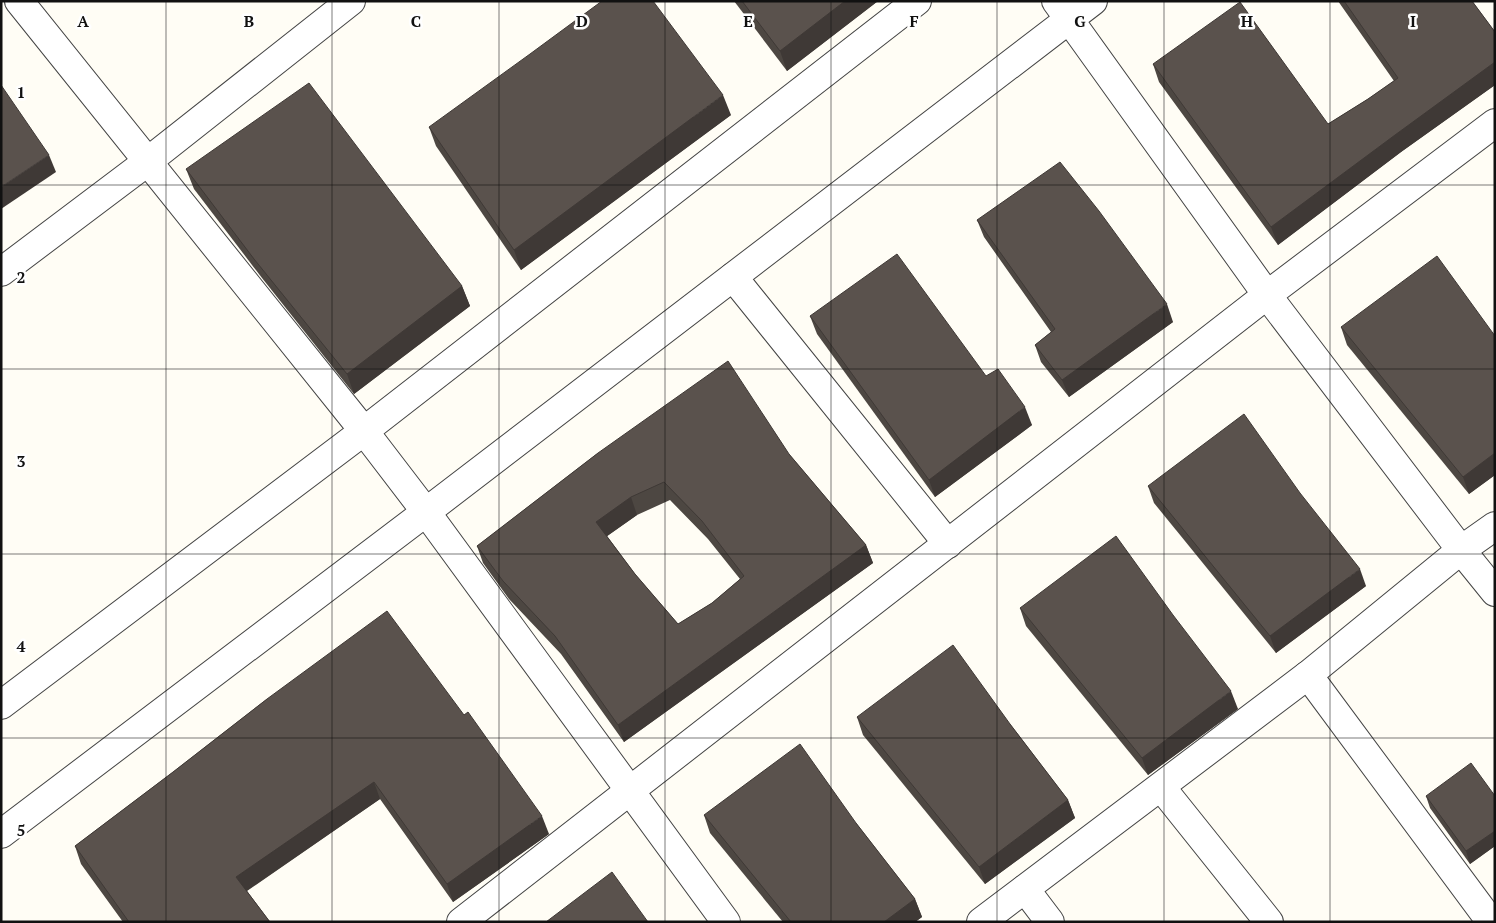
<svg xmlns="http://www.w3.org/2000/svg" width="1496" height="923" font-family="'PT Serif',serif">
<rect width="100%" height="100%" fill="#fffdf5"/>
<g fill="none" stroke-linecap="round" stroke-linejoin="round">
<!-- minor casing -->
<g stroke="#444" stroke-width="30">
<g id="minor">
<polyline points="19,1 364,431 426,512 726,922"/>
<polyline points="1056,1 1267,295 1461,550 1495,592"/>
<polyline points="1,272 147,162 351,1"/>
<polyline points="733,277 948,544"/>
<polyline points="1308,675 1491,922"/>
<polyline points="1,705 364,431 917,1"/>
<polyline points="1161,787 1269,922"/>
<polyline points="1,834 426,512 1093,1"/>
<polyline points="1025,889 1050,922"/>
<polyline points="461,922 1267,295 1495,123"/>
<polyline points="981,922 1308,675 1461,550 1495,526"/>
</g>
</g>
<!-- minor -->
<use href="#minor" stroke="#fff" stroke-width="28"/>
</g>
<!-- wall -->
<g fill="#4d4742" fill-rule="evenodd">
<polygon points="734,1 878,1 787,71"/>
<polygon points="1338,1 1472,1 1495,32 1495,85 1401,152 1278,245 1159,82 1153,64 1328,124 1368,99 1394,81"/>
<polygon points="731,115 521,270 436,146 429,127"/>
<polygon points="186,169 462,286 470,306 354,394 262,278 194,189"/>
<polygon points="977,220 1173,322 1069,397 1041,362 1035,345 1051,332 984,237"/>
<polygon points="810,316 986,376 1032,425 935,497 817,334"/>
<polygon points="1341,327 1495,336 1495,475 1469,494 1347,345"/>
<path d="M 598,453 L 789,454 L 866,545 L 873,563 L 624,742 L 561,654 L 509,599 L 483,563 L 477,546 ZM 670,500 L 708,539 L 740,579 L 712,603 L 678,624 L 635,574 L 607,536 L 637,515 Z"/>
<polygon points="1148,486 1366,586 1276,653 1154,503"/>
<polygon points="1020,608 1238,709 1148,775 1026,626"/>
<polygon points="267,699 549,834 453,902 380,799 247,891 270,922 123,922 81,864 75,846 173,772"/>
<polygon points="857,717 1010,724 1068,800 1075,818 985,884 863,735"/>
<polygon points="1426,796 1495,796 1495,846 1470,864 1430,808"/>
<polygon points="704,815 856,823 915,899 922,917 915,922 783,922 710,833"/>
</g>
<!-- shaded-wall -->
<g fill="#3f3936">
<polygon points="845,1 878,1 787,71 780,51"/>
<polygon points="1495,62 1495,85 1401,152 1278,245 1271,227 1395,135"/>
<polygon points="723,95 731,115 521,270 514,250"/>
<polygon points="49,155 56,172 1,209 1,187"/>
<polygon points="462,286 470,306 354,394 347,374"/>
<polygon points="1167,304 1173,322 1069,397 1062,380"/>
<polygon points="1025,407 1032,425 935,497 929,480"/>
<polygon points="1495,453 1495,475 1469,494 1463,477"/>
<polygon points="631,497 637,515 603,539 596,522"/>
<polygon points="866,545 873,563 624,742 618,725"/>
<polygon points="1360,569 1366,586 1276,653 1270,636"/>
<polygon points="1231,691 1238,709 1148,775 1142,758"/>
<polygon points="374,782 380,799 242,894 236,877"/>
<polygon points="1068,800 1075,818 985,884 979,867"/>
<polygon points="542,816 549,834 453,902 447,884"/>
<polygon points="1495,831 1495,846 1470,864 1466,851"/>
<polygon points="915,899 922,917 915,922 884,922"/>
</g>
<!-- building -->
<g fill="#5a524d" stroke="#3f3936" fill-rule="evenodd">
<polygon points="602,1 653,1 723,95 514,250 429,127 530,54"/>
<polygon points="742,1 845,1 780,51"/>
<polygon points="1344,1 1472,1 1495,32 1495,62 1395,135 1271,227 1153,64 1240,2 1328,124 1368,99 1398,78"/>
<polygon points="309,83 462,286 347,374 254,259 186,169"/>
<polygon points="1,85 49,155 1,187"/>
<polygon points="1060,162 1099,211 1167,304 1062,380 1035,345 1055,329 977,220"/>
<polygon points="897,254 986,376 998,369 1025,407 929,480 810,316"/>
<polygon points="1437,256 1495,336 1495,453 1463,477 1341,327"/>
<path d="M 728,361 L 789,454 L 866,545 L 618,725 L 555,636 L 503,581 L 477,546 L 598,453 ZM 664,482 L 702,521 L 744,576 L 712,603 L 678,624 L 635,574 L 596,522 L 631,497 Z"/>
<polygon points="1244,414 1300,493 1360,569 1270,636 1148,486"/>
<polygon points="1116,536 1173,615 1231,691 1142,758 1020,608"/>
<polygon points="387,611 464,715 468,712 542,816 447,884 374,782 236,877 270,922 129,922 75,846 173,772 267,699"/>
<polygon points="953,645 1010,724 1068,800 979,867 857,717"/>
<polygon points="800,744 856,823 915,899 884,922 791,922 704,815"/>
<polygon points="1471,763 1495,796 1495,831 1466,851 1426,796"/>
<polygon points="612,872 648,922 546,922"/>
</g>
<!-- grid -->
<path fill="none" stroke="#111" stroke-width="1" stroke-opacity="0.55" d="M 166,1 L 166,922M 332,1 L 332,922M 499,1 L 499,922M 665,1 L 665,922M 831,1 L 831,922M 997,1 L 997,922M 1164,1 L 1164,922M 1330,1 L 1330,922M 1,185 L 1495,185M 1,369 L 1495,369M 1,554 L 1495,554M 1,738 L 1495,738"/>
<g font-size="16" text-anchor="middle" font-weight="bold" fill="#111" stroke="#fff" stroke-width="5" stroke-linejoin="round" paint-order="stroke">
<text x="83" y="27">A</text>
<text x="249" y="27">B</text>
<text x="416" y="27">C</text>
<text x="582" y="27">D</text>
<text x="748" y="27">E</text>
<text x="914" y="27">F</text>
<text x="1080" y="27">G</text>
<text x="1247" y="27">H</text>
<text x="1413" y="27">I</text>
<text x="21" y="98">1</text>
<text x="21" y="283">2</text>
<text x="21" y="467">3</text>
<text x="21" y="652">4</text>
<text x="21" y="836">5</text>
</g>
<!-- border -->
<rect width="1496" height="923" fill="none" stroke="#111111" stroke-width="5"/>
</svg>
